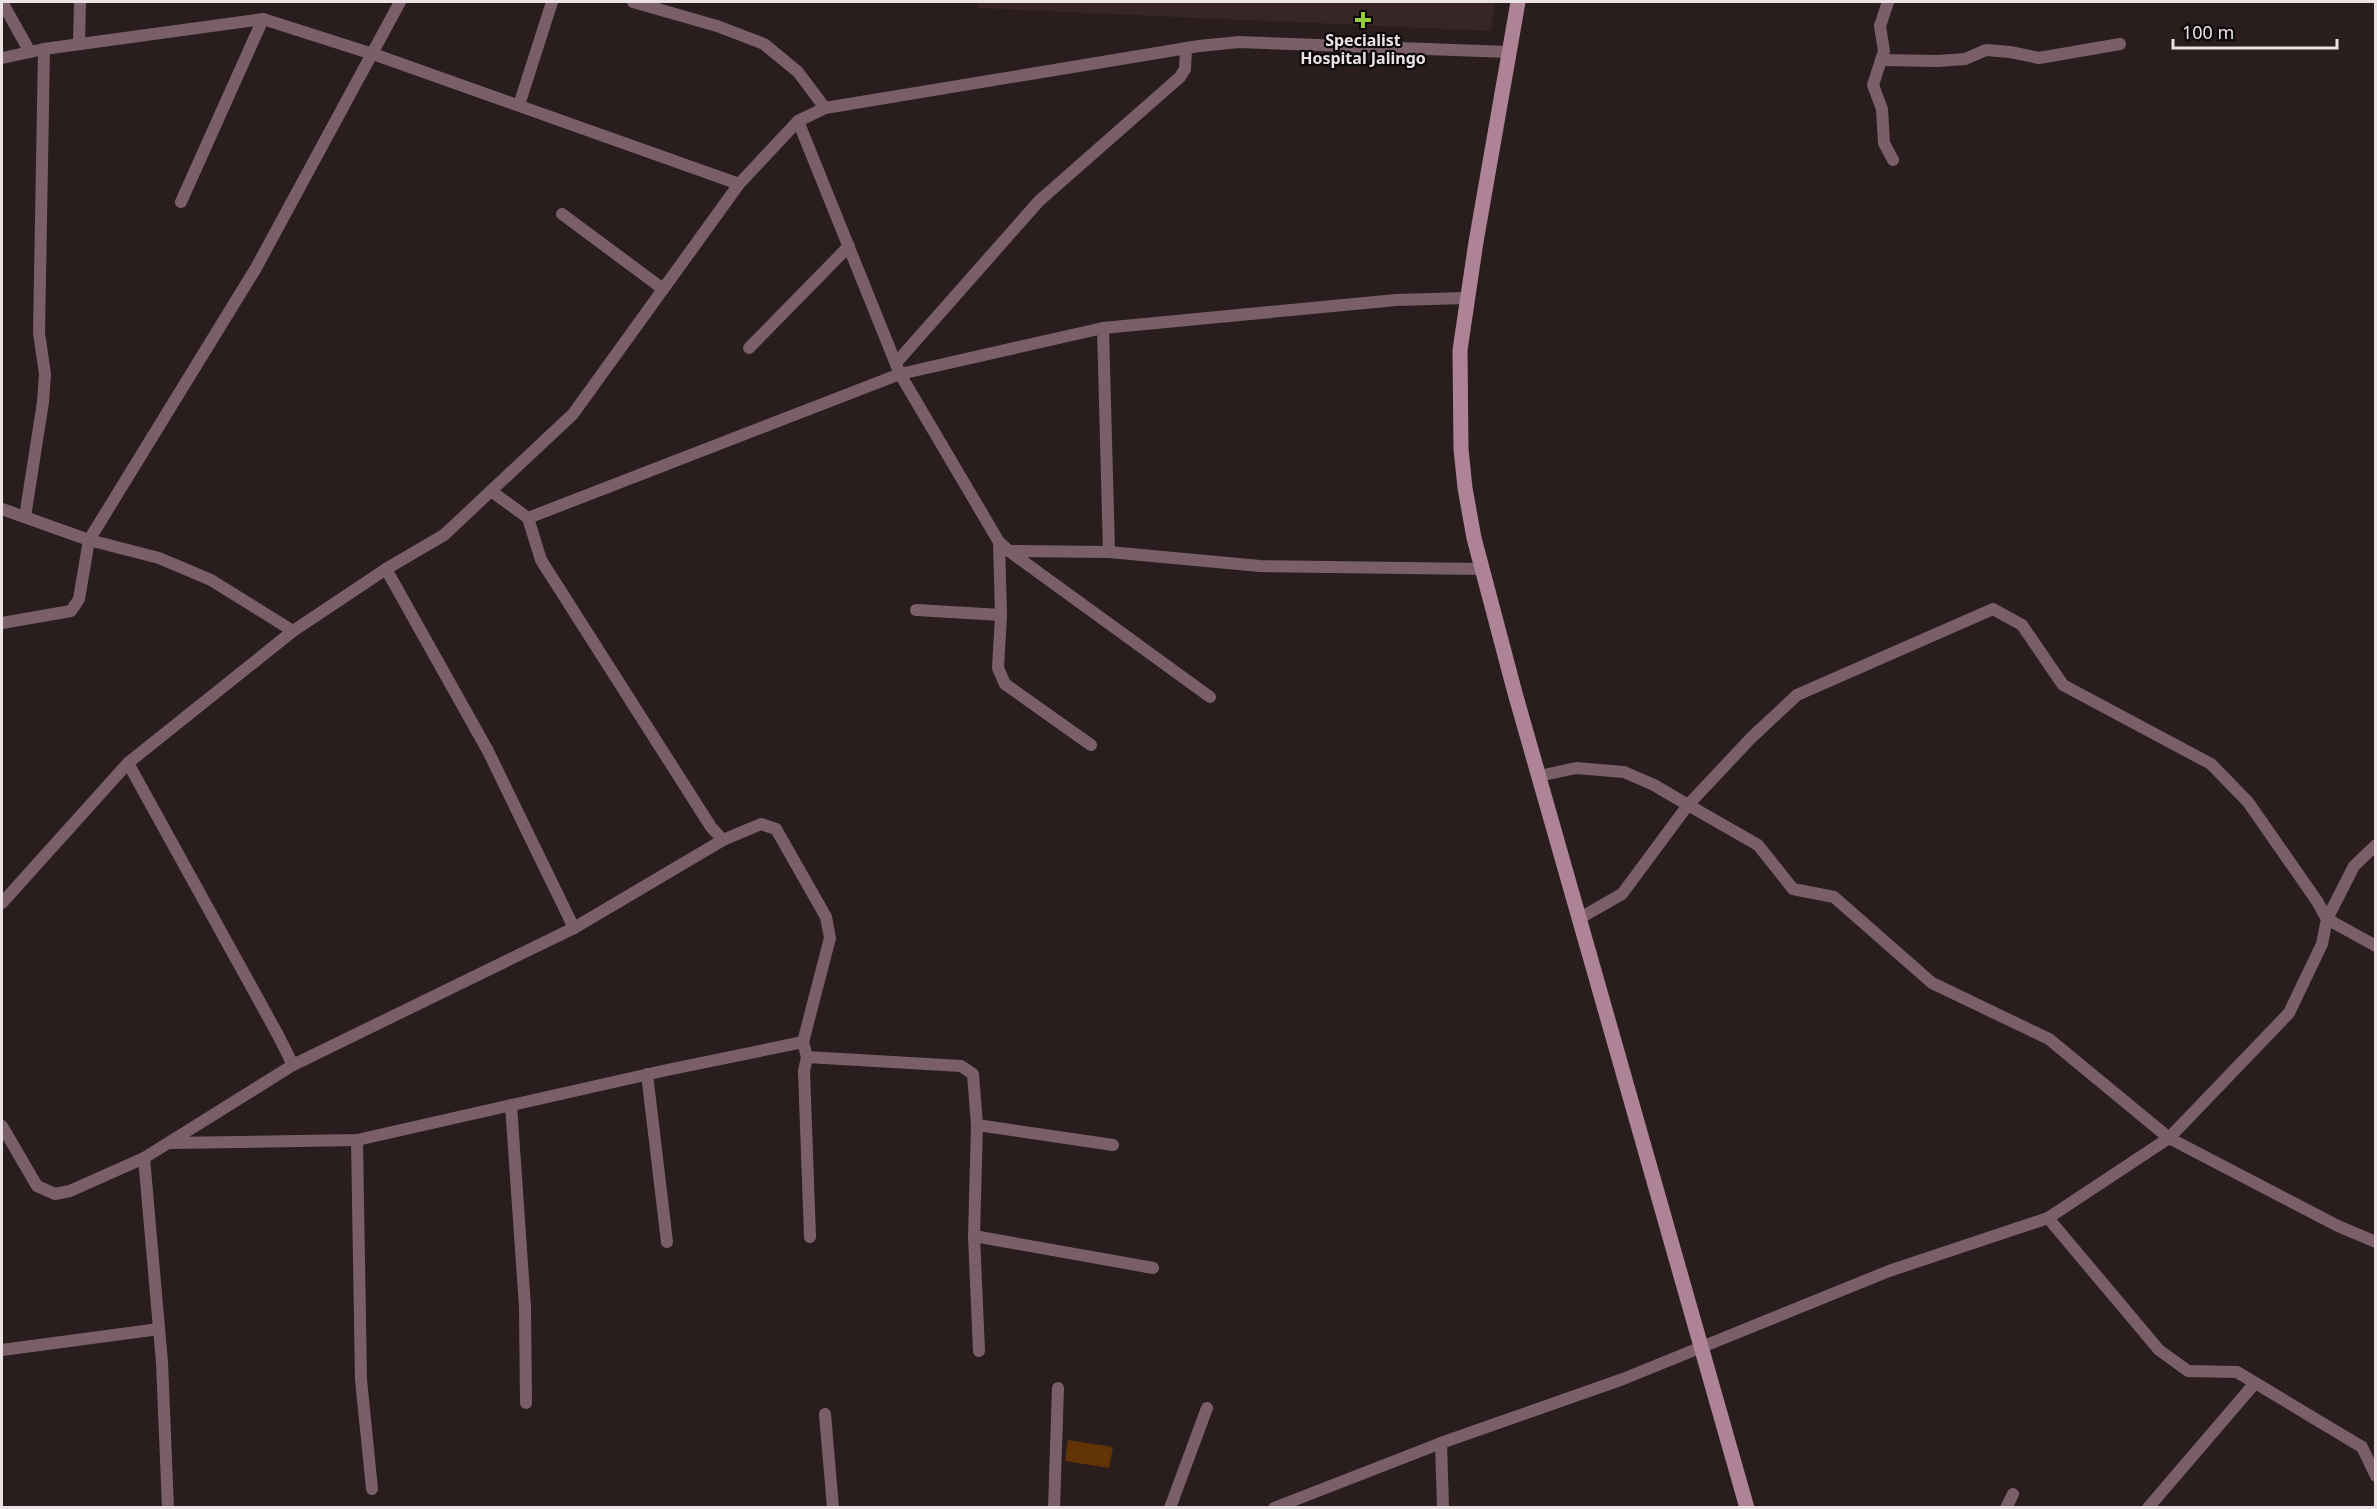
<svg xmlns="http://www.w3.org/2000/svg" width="2377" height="1509" font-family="'Noto Sans',sans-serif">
<rect width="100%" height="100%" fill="#291d1e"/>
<!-- built -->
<polygon fill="#382627" points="978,2 1495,2 1491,31 978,8"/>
<!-- green -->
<polygon fill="#623404" points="1068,1440 1113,1447 1109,1468 1065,1461"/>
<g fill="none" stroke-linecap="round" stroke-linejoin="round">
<!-- minor -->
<g stroke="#7a5f6b" stroke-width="12">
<polyline points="2,2 30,52"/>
<polyline points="633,2 717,26 764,44 798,72 825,108"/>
<polyline points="1888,2 1880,26 1884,51 1873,85 1882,109 1884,143 1893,160"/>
<polyline points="79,44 80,2"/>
<polyline points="2,58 44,49 263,19 376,55 739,184"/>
<polyline points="1881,60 1938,61 1965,59 1986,50 2010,52 2039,58 2120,44"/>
<polyline points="519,105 552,2"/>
<polyline points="798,121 900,374 999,542 1001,615 998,668 1005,684 1091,745"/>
<polyline points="181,202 263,19"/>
<polyline points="562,214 663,289"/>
<polyline points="1103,328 1109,552"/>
<polyline points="749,348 849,246"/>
<polyline points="896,363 1039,201 1180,77 1185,69 1186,48"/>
<polyline points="491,491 528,518 541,560 711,827 723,840 761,824 776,829 826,917 830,938 803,1042"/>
<polyline points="2,509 89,540 159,558 211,580 293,631"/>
<polyline points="25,517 43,402 45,374 39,333 44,49"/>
<polyline points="528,518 900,374 1103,328 1396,300 1467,298"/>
<polyline points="999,542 1009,551 1109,552 1260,566 1482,569"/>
<polyline points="1009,551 1210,697"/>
<polyline points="916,610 1001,615"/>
<polyline points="2,623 71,611 79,599 89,540 256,268 400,2"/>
<polyline points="128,763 278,1035 293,1065 144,1158 162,1362 168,1508"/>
<polyline points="1539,776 1576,768 1624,772 1654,785 1688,805 1751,738 1797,695 1993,609 2022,625 2063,685 2211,764 2248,802 2317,901 2327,919 2376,946"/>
<polyline points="2,903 128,763 293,631 386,569 444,535 573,414 739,184 798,121 825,108 1199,46 1239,42 1509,52"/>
<polyline points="1580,918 1622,894 1688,805 1758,845 1793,889 1834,897 1932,983 2049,1039 2169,1138 2289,1013 2322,944 2327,919 2354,866 2376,845"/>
<polyline points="574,928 723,840"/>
<polyline points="807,1057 804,1071 810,1237"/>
<polyline points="293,1065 574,928 488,751 386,569"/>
<polyline points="647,1074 667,1242"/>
<polyline points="511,1105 525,1307 526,1403"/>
<polyline points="977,1125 1113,1145"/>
<polyline points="2,1126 37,1186 55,1194 70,1191 144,1158"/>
<polyline points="357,1140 361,1380 372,1489"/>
<polyline points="171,1143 357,1140 667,1070 803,1042 807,1057 961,1066 973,1074 977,1125 974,1236 979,1351"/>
<polyline points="974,1236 1153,1268"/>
<polyline points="2376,1242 2338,1226 2169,1138 2048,1218 2159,1350 2188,1371 2237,1372 2362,1447 2376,1476"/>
<polyline points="2,1350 159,1329"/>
<polyline points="825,1414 833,1508"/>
<polyline points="1441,1443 1443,1508"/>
<polyline points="1054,1508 1058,1388"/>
<polyline points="1170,1508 1207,1408"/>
<polyline points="1274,1508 1441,1443 1623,1379 1889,1271 2048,1218"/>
<polyline points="2006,1508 2013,1494"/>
<polyline points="2148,1508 2255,1383"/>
</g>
<!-- secondary -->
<polyline stroke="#ae8396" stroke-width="15" points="1518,2 1476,242 1460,350 1461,449 1465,488 1474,538 1515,693 1747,1508"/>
</g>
<!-- markers -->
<path fill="#95cc3a" stroke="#0e0909" stroke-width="2" d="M1360 11h6v6h6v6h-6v6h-6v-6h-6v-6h6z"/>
<g text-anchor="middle" stroke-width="4.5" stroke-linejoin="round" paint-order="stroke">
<!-- poi labels -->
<g font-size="16" font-weight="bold" fill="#ebe3e3" stroke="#0e0909">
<text x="1363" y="46">Specialist<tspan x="1363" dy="18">Hospital Jalingo</tspan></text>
</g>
</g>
<!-- border -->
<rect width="2377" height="1509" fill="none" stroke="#ebe3e3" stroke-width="6"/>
<!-- scale -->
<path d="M2173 39v9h164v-9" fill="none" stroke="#ebe3e3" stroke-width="3"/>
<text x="2182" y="39" font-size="18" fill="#ebe3e3" stroke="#0e0909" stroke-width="4.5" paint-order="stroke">100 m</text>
</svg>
